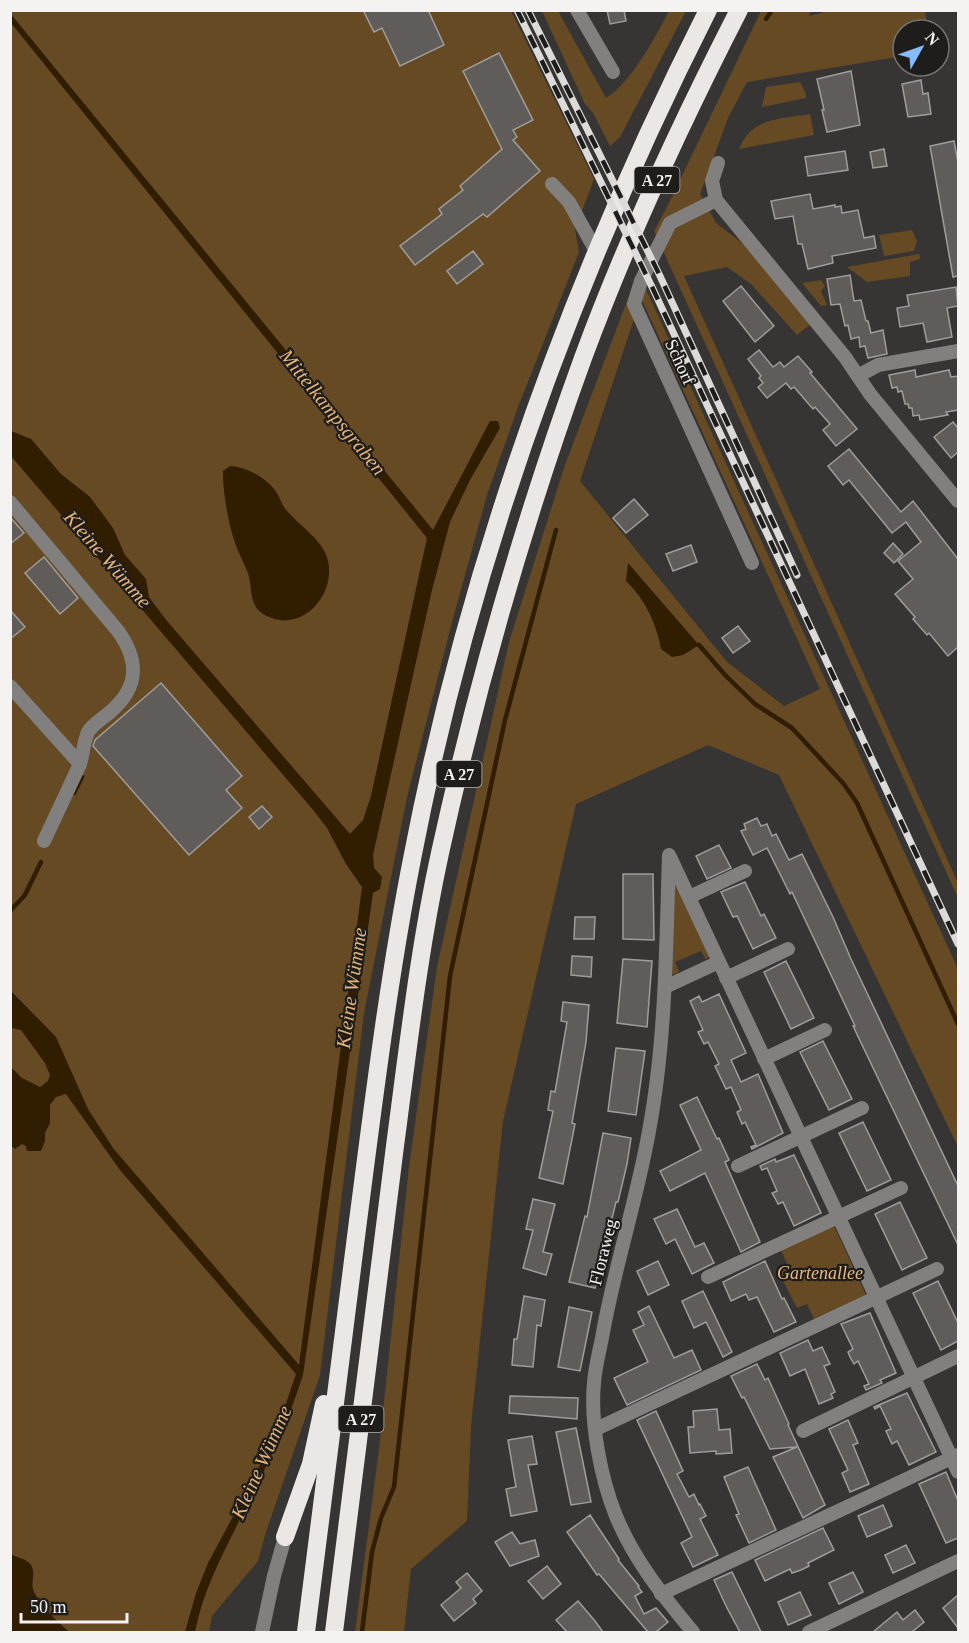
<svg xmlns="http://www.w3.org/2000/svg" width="969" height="1643" font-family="Georgia,serif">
<rect width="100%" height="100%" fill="#373533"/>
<!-- green -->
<g fill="#654a24" fill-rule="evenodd">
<polygon points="832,10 925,11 928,30 903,30 903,56 747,82 728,118 700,194 716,223 747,247 811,324 797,335 751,284 727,267 684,276 958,883 958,898 654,231 667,207 761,11 811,11 809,16"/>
<polygon points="11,11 511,11 594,179 575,230 579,252 518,407 487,495 452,622 407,797 364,1013 320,1375 266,1532 258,1561 212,1616 209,1632 11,1632"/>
<path d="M 542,11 L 558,11 L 606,98 C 631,83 656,36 669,11 L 686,11 L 620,137 L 610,146 L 593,113 L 585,104 Z"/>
<polygon points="800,82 806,94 806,98 762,107 766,87"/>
<path d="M 810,114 L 814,135 L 739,149 C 752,117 781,119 810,114 Z"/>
<polygon points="912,230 917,241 914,251 884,256 879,235"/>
<polygon points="919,254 920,259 910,262 910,276 867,282 847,267"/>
<path d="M 638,272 L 958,969 L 958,1147 L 779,775 L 708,745 L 576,804 L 503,1121 L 471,1426 L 467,1521 L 411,1569 L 404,1632 L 355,1632 L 379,1449 L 409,1167 L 437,967 L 509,642 L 565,465 ZM 641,298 L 820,689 L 784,706 L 727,662 L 580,481 ZM 639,593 L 683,655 L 662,649 L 657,628 Z"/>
<polygon points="821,280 825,286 821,291 827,305 821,306 802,283"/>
<polygon points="673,875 709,956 706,960 701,951 675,962 679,972 672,975 670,974"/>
<polygon points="834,1226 866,1295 814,1319 807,1304 797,1308 778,1271 788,1266 781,1250"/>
</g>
<!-- water -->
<g fill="#311d00">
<path d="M 10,13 L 433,530 L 490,421 L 498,421 L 500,428 L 470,480 L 450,522 L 432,590 L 373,855 L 374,868 L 382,877 L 380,889 L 373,893 L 303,1375 C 289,1419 270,1460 249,1501 C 228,1545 204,1585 195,1632 L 185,1632 L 196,1593 L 208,1563 L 253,1479 L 277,1430 L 296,1374 L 120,1170 L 66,1094 L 56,1097 L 50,1105 L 50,1123 L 45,1133 L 45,1141 L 41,1151 L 27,1151 L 26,1146 L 22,1144 L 15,1149 L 11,1146 L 11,1067 L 22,1078 L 40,1087 L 48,1081 L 50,1075 L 45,1063 L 21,1030 L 11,1028 L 11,991 L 56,1037 L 88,1109 L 113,1148 L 299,1365 L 362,887 L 346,864 L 327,828 L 314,811 L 11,456 L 11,431 L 31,439 L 61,474 L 90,497 L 113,528 L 125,555 L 146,579 L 149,597 L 167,621 L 350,834 L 363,820 L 371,796 L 427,538 L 11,23 Z"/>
<path d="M 230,466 C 246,467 263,476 274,489 C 280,496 281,505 288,512 C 301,527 324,541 328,561 C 336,597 299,636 263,614 C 248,604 253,588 248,573 C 244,563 239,554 235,543 C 228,522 223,494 223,471 Z"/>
<path d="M 628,563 L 699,645 L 683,655 L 672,657 L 661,649 C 656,622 645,599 626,581 Z"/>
<path d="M 11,1554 C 17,1558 26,1558 31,1565 C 36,1573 31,1581 33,1589 C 36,1601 60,1625 70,1632 L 11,1632 Z"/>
</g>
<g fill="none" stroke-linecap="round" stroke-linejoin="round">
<!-- stream -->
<g stroke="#311d00" stroke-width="4.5">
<polyline points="766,19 772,10"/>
<polyline points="699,645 726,676 755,704 792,728 843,783 857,803 958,1024"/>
<polyline points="74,793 82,777"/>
<polyline points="10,911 25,895 41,862"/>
<polyline points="362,1632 372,1552 381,1518 394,1487 450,976 505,720 556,530"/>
</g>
</g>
<!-- building -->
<g fill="#5f5c5a" stroke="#9f9d9a" stroke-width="1.5">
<polygon points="363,10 428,10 444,45 400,66 382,28 374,32"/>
<polygon points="607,10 624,10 626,21 610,24"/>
<polygon points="499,53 533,120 513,130 517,137 513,140 540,171 487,217 483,214 415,265 400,246 442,214 439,209 463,190 460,186 502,149 463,71"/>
<polygon points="851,71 860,125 827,132 822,110 824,110 817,79"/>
<polygon points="921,80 923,94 928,93 931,114 908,117 902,84"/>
<polygon points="954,141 958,162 958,276 953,277 930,146"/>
<polygon points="884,149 887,166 873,168 870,152"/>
<polygon points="845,151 848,170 808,176 805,157"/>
<polygon points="810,194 813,209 835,205 835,207 841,206 842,213 858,210 864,238 874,236 876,248 832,256 833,263 808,269 802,244 798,244 793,216 775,219 771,201"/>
<polygon points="473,251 483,264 457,284 447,271"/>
<polygon points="850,275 854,301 861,300 866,321 868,321 871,333 883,330 887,354 868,358 865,346 860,347 859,337 851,339 848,325 845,326 840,304 831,305 827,279"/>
<polygon points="741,286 774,326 755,342 723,301"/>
<polygon points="956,287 958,306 947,308 952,337 927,342 923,323 900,327 897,308 909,306 907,295"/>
<polygon points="759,350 773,367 780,362 784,367 798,356 812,372 810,373 857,429 836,446 823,430 830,424 815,407 813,409 794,387 791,389 786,383 767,398 758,387 763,383 759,378 761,376 748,359"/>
<polygon points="915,370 916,377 949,370 951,377 958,376 958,410 946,412 948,415 920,420 919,415 913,416 912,408 909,408 908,404 905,404 902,391 898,392 897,387 892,388 889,375"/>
<polygon points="953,422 958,428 958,452 951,458 934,437"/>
<polygon points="849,449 901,512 913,501 958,559 958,647 948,656 929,633 927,635 913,619 915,617 895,594 913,579 898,561 921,542 906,522 892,533 849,480 843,485 828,466"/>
<polygon points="634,499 648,515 626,533 613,518"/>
<polygon points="10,517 24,533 10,544"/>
<polygon points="893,543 903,554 894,563 884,553"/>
<polygon points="691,545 697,562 673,571 666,554"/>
<polygon points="44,557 78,598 60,614 25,573"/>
<polygon points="10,610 25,627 10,639"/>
<polygon points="738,626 750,641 733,653 722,638"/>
<polygon points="161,683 242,776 226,790 242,808 189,855 93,746 95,740"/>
<polygon points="262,806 272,817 259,829 249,817"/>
<polygon points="757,818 761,826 767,824 772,836 776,834 789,860 802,854 833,917 851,959 958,1186 958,1245 853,1026 855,1026 792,892 790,894 767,848 753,855 741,831 746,829 744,824"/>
<polygon points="719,845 731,868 707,879 696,856"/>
<polygon points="623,874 653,874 654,940 623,939"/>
<polygon points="745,882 761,916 764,914 776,938 753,949 737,916 733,917 721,892"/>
<polygon points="575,917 595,917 594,939 574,939"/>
<polygon points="572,956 592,957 591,977 571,975"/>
<polygon points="623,959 652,961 647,1027 617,1023"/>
<polygon points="786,961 814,1018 791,1029 764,972"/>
<polygon points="719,994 746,1053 731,1060 741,1082 758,1074 783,1133 752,1149 751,1147 756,1145 745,1122 742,1124 737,1112 741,1110 731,1087 726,1089 715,1066 719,1064 708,1042 704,1044 698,1032 703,1030 690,1001 699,996 702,1002"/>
<polygon points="563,1002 589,1005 586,1042 572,1123 575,1124 563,1184 539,1178 553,1111 548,1110 551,1091 555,1092 567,1022 561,1021"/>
<polygon points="823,1041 852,1099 829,1110 800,1052"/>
<polygon points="616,1048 645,1051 636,1115 608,1111"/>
<polygon points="697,1097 717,1139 719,1138 729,1160 725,1162 760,1242 741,1252 705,1173 670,1191 660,1171 701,1150 680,1105"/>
<polygon points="863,1122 891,1180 867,1191 839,1133"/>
<polygon points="603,1133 631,1138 627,1164 618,1202 616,1202 595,1288 569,1282 585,1216 587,1217"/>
<polygon points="794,1155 821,1213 794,1226 783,1202 778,1204 775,1198 772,1193 777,1191 767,1168 762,1170 760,1166 775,1159 776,1162"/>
<polygon points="533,1199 555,1204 543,1252 552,1254 546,1275 523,1268 533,1230 526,1229"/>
<polygon points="900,1202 927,1258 902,1270 875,1214"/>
<polygon points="677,1209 695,1247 704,1243 714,1263 692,1274 675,1239 666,1244 654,1219"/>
<polygon points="658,1261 669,1285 648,1295 637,1271"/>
<polygon points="765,1261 782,1299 784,1298 796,1322 774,1332 757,1297 749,1300 746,1294 731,1301 723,1282"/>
<polygon points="938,1281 958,1323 958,1341 941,1350 913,1293"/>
<polygon points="703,1291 732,1352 723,1357 706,1322 694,1328 682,1301"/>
<polygon points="524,1296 545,1300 541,1326 537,1325 533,1367 512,1365 514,1339 517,1339"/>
<polygon points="649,1306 674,1358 692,1350 701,1370 627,1405 614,1378 648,1362 633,1330 644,1325 638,1312"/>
<polygon points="569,1307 592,1312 580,1371 558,1367"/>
<polygon points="870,1313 896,1373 880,1380 882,1383 866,1390 864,1386 869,1384 858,1361 854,1364 850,1357 848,1352 853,1349 841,1324"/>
<polygon points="808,1340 813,1351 822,1347 830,1364 824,1366 835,1392 831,1394 833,1398 819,1404 805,1369 790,1376 780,1353"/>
<polygon points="757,1364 765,1380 768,1378 773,1389 789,1424 788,1425 825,1505 803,1518 773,1457 797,1447 770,1449 744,1397 742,1398 731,1376"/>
<polygon points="907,1393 936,1452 909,1465 897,1441 892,1444 886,1431 891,1429 880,1406 875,1409 874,1407"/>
<polygon points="510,1396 578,1398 577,1419 509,1413"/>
<polygon points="717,1409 719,1430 730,1429 732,1453 716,1454 716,1451 690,1453 688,1427 694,1427 693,1411"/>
<polygon points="656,1411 683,1471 677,1474 689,1497 694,1494 699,1505 700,1504 706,1516 700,1519 718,1555 693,1567 681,1543 692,1537 637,1420"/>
<polygon points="848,1420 858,1443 853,1445 869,1484 850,1492 842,1473 848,1470 829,1429"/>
<polygon points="576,1428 591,1502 571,1505 556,1432"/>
<polygon points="532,1436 537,1464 528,1465 537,1511 511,1516 506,1489 516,1487 508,1440"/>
<polygon points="748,1467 776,1530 749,1543 736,1515 739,1514 724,1477"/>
<polygon points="946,1472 958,1501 958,1538 946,1543 919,1484"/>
<polygon points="883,1505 892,1526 867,1537 858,1516"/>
<polygon points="590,1515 619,1559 618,1560 639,1586 638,1587 642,1592 635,1596 644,1614 656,1608 668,1622 656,1632 648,1632 599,1574 597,1575 567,1532"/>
<polygon points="823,1528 834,1550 808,1563 809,1566 801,1570 792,1573 790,1569 765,1581 755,1560"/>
<polygon points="512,1532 520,1544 535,1540 539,1556 510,1566 495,1542"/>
<polygon points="906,1545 915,1563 893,1573 885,1555"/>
<polygon points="547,1566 561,1584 543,1599 528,1581"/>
<polygon points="732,1572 750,1609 761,1632 740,1632 726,1606 714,1580"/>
<polygon points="853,1572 863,1592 839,1604 829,1583"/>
<polygon points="467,1573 482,1591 473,1599 476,1603 454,1621 441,1605 461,1588 456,1582"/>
<polygon points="800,1592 811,1615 788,1625 778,1602"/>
<polygon points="958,1595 958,1628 943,1608"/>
<polygon points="578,1601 595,1621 603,1632 567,1632 556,1620"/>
<polygon points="915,1610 924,1622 913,1631 914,1632 873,1632 897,1612 903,1620"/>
</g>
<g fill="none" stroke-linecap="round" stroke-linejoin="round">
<!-- minor -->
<g stroke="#81807f" stroke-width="14">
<polyline points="577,10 613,72"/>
<polyline points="718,163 712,181 716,200 845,357 870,394 958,501"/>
<polyline points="552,184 569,202 596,251"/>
<polyline points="716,200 670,223 641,281 634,304 752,563"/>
<polyline points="858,376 878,365 958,351"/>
<path d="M 10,502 L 118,631 C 140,662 139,688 109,713 C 103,718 92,725 88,732 C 84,741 83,754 80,764"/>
<polyline points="10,686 80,764 44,841"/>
<path d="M 669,855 C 666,947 666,1040 649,1131 C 637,1200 614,1268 602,1338 C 599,1353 595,1368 594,1383 C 590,1423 601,1479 616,1516 C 634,1560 663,1596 693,1632"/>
<polyline points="670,857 958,1472"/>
<polyline points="689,897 745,871"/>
<polyline points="726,978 788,949"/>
<polyline points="665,987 719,962"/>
<polyline points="764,1059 825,1030"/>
<polyline points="738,1166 862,1108"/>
<polyline points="708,1277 901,1188"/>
<polyline points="596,1429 937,1269"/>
<polyline points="803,1431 958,1356"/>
<polyline points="661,1594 958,1455"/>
<polyline points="262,1632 274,1576 285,1537"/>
<polyline points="809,1632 958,1561"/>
</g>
<!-- highway -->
<g stroke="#eae7e4" stroke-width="18">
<polyline points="285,1537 311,1464 324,1404"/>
<path d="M 306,1632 C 324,1495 341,1358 358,1221 C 374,1098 389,975 413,854 C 470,560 573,277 708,10"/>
<path d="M 334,1632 C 354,1470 374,1308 395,1146 C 408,1048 419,949 440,853 C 477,684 524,520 583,358 C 627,239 681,123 739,10"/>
</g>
<!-- rail casing -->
<g stroke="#dcdbd9" stroke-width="7">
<g id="rail">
<polyline points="517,10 653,289 958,944"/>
<polyline points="528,10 660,276 797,575"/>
</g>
</g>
<!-- rail -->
<use href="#rail" stroke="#1e1d1c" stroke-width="4.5" stroke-dasharray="14" stroke-linecap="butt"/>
</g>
<g text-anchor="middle" stroke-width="4.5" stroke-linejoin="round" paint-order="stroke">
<!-- shield labels -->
<g fill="#1e1d1c" stroke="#b4b3b1" stroke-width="1.5">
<rect x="634.5" y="167" width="45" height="26" rx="4.5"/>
<rect x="436.5" y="761" width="45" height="26" rx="4.5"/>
<rect x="338.5" y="1406" width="45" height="26" rx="4.5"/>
</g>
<g font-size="16" font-weight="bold" fill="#f4f3f1">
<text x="657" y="186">A 27</text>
<text x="459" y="780">A 27</text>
<text x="361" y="1425">A 27</text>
</g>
<!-- street labels -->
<g font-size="18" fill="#f4f3f1" stroke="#1e1d1c">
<text transform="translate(680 362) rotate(65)" y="6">Schorf</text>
<text transform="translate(603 1252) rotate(-76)" y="6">Floraweg</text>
</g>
<!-- park labels -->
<g font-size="18" font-style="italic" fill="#eaba7c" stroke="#1e1d1c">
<text x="820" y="1279">Gartenallee</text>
</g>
<!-- water labels -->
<g font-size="20" font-style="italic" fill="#e5b577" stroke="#1e1d1c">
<text transform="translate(333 412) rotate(51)" y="7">Mittelkampsgraben</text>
<text transform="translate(108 559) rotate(49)" y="7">Kleine Wümme</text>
<text transform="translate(351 988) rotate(-82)" y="7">Kleine Wümme</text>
<text transform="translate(261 1462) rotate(-66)" y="7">Kleine Wümme</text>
</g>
</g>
<!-- border -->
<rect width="969" height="1643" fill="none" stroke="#f4f3f1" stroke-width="24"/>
<!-- north arrow -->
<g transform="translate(921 48) rotate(50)"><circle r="28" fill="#1e1d1c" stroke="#747371" stroke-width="1.5"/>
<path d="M0-4.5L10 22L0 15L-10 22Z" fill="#86bbfb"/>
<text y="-9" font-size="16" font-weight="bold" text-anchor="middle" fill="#f4f3f1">N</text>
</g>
<!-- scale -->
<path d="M21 1613v9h106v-9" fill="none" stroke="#f4f3f1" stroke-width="3"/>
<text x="30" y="1613" font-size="18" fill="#f4f3f1" stroke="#1e1d1c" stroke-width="4.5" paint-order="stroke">50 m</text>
</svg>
